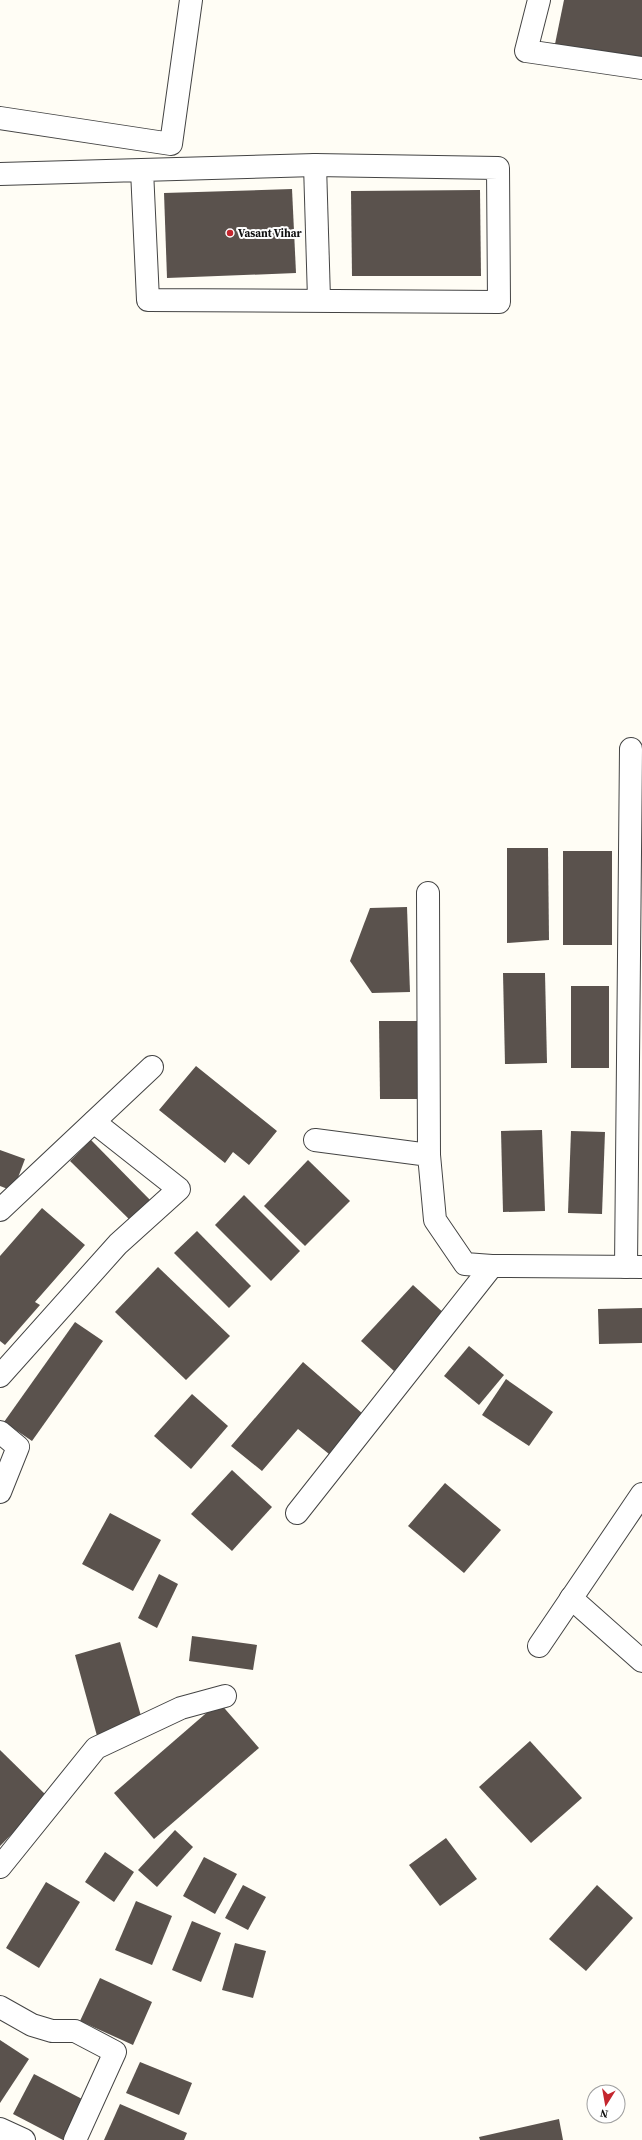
<svg xmlns="http://www.w3.org/2000/svg" width="642" height="2140" font-family="'Source Serif 4',serif">
<rect width="100%" height="100%" fill="#fffdf5"/>
<!-- building -->
<g fill="#5a524d">
<polygon points="564,0 642,0 642,62 555,44"/>
<polygon points="292,189 296,273 167,278 164,193"/>
<polygon points="480,190 481,276 352,276 351,191"/>
<polygon points="507,848 548,848 549,940 507,943"/>
<rect x="563" y="851" width="49" height="94"/>
<polygon points="407,907 410,992 372,993 350,961 370,908"/>
<polygon points="503,973 545,973 547,1063 505,1064"/>
<rect x="571" y="986" width="38" height="82"/>
<polygon points="379,1021 422,1021 422,1099 380,1099"/>
<polygon points="196,1066 277,1131 249,1165 233,1152 225,1163 159,1110"/>
<polygon points="542,1130 545,1211 503,1212 501,1131"/>
<polygon points="571,1131 605,1132 602,1214 568,1213"/>
<polygon points="91,1140 154,1204 134,1224 70,1161"/>
<polygon points="0,1150 25,1159 13,1191 0,1186"/>
<polygon points="308,1160 350,1201 305,1246 264,1206"/>
<polygon points="244,1195 300,1251 271,1281 215,1225"/>
<polygon points="42,1208 85,1245 35,1302 40,1305 5,1345 0,1341 0,1256"/>
<polygon points="197,1231 251,1286 229,1308 174,1253"/>
<polygon points="158,1267 230,1336 186,1380 115,1312"/>
<polygon points="413,1285 446,1315 394,1371 361,1341"/>
<polygon points="642,1308 642,1343 599,1344 598,1309"/>
<polygon points="75,1322 103,1341 32,1441 4,1422"/>
<polygon points="469,1346 504,1375 479,1405 444,1376"/>
<polygon points="303,1362 363,1414 329,1454 298,1429 262,1471 231,1446"/>
<polygon points="506,1379 553,1412 529,1446 482,1415"/>
<polygon points="192,1394 228,1426 191,1469 154,1436"/>
<polygon points="232,1470 272,1507 232,1551 191,1514"/>
<polygon points="445,1483 501,1530 464,1573 408,1526"/>
<polygon points="110,1513 161,1540 133,1591 82,1564"/>
<polygon points="159,1574 178,1584 157,1628 138,1618"/>
<polygon points="192,1636 257,1645 253,1670 189,1661"/>
<polygon points="120,1642 143,1723 97,1736 75,1655"/>
<polygon points="219,1702 259,1748 154,1839 114,1793"/>
<polygon points="530,1741 582,1798 531,1843 479,1787"/>
<polygon points="0,1750 48,1797 0,1846"/>
<polygon points="175,1830 193,1847 157,1887 138,1870"/>
<polygon points="446,1838 477,1879 440,1906 409,1865"/>
<polygon points="105,1852 134,1872 114,1902 85,1882"/>
<polygon points="204,1857 237,1874 215,1914 183,1896"/>
<polygon points="46,1882 80,1902 39,1968 6,1948"/>
<polygon points="243,1885 266,1897 248,1930 225,1918"/>
<polygon points="597,1885 633,1918 586,1971 549,1939"/>
<polygon points="136,1901 172,1916 152,1965 115,1950"/>
<polygon points="192,1921 221,1933 201,1982 172,1970"/>
<polygon points="235,1943 266,1951 253,1998 222,1990"/>
<polygon points="100,1978 152,2002 133,2045 80,2021"/>
<polygon points="0,2040 29,2059 0,2103"/>
<polygon points="140,2062 192,2083 179,2115 126,2093"/>
<polygon points="34,2074 84,2100 63,2140 13,2114"/>
<polygon points="120,2104 187,2133 184,2140 104,2140"/>
<polygon points="559,2119 563,2140 480,2140 479,2137"/>
</g>
<g fill="none" stroke-linecap="round" stroke-linejoin="round">
<!-- street casing -->
<g stroke="#444" stroke-width="24">
<g id="street">
<polyline points="539,0 526,51 642,68"/>
<polyline points="0,118 171,144 191,0"/>
<polyline points="315,165 319,299"/>
<polyline points="0,174 315,165 498,168 499,302 148,300 142,170"/>
<polyline points="428,893 429,1155"/>
<polyline points="315,1140 429,1155 435,1220 465,1264 492,1266"/>
<polyline points="0,1210 152,1067"/>
<polyline points="626,1267 631,749"/>
<polyline points="0,1376 118,1244 179,1189 94,1122"/>
<polyline points="0,1432 18,1447 0,1492"/>
<polyline points="297,1513 492,1266 642,1267"/>
<polyline points="571,1598 642,1661"/>
<polyline points="539,1646 642,1494"/>
<polyline points="0,1867 96,1748 181,1708 225,1696"/>
<polyline points="0,2007 32,2025 52,2031 75,2031 115,2052 75,2140"/>
<polyline points="0,2129 24,2140"/>
</g>
</g>
<!-- street -->
<use href="#street" stroke="#fff" stroke-width="22"/>
</g>
<!-- markers -->
<circle fill="#c4262e" stroke="#fff" stroke-width="1.5" cx="230" cy="233" r="4"/>
<g text-anchor="middle" stroke-width="4" stroke-linejoin="round" paint-order="stroke">
<!-- poi labels -->
<g font-size="11" font-weight="bold" fill="#111" stroke="#fff" text-anchor="start">
<text x="238" y="237">Vasant Vihar</text>
</g>
</g>
<!-- north arrow -->
<g transform="translate(606 2104) rotate(191)"><circle r="19" fill="#ffffff" stroke="#a0a0a0"/>
<path d="M0-3L7 15L0 10L-7 15Z" fill="#c4262e"/>
<text y="-6" font-size="11" font-weight="bold" text-anchor="middle" fill="#111111">N</text>
</g>
</svg>
